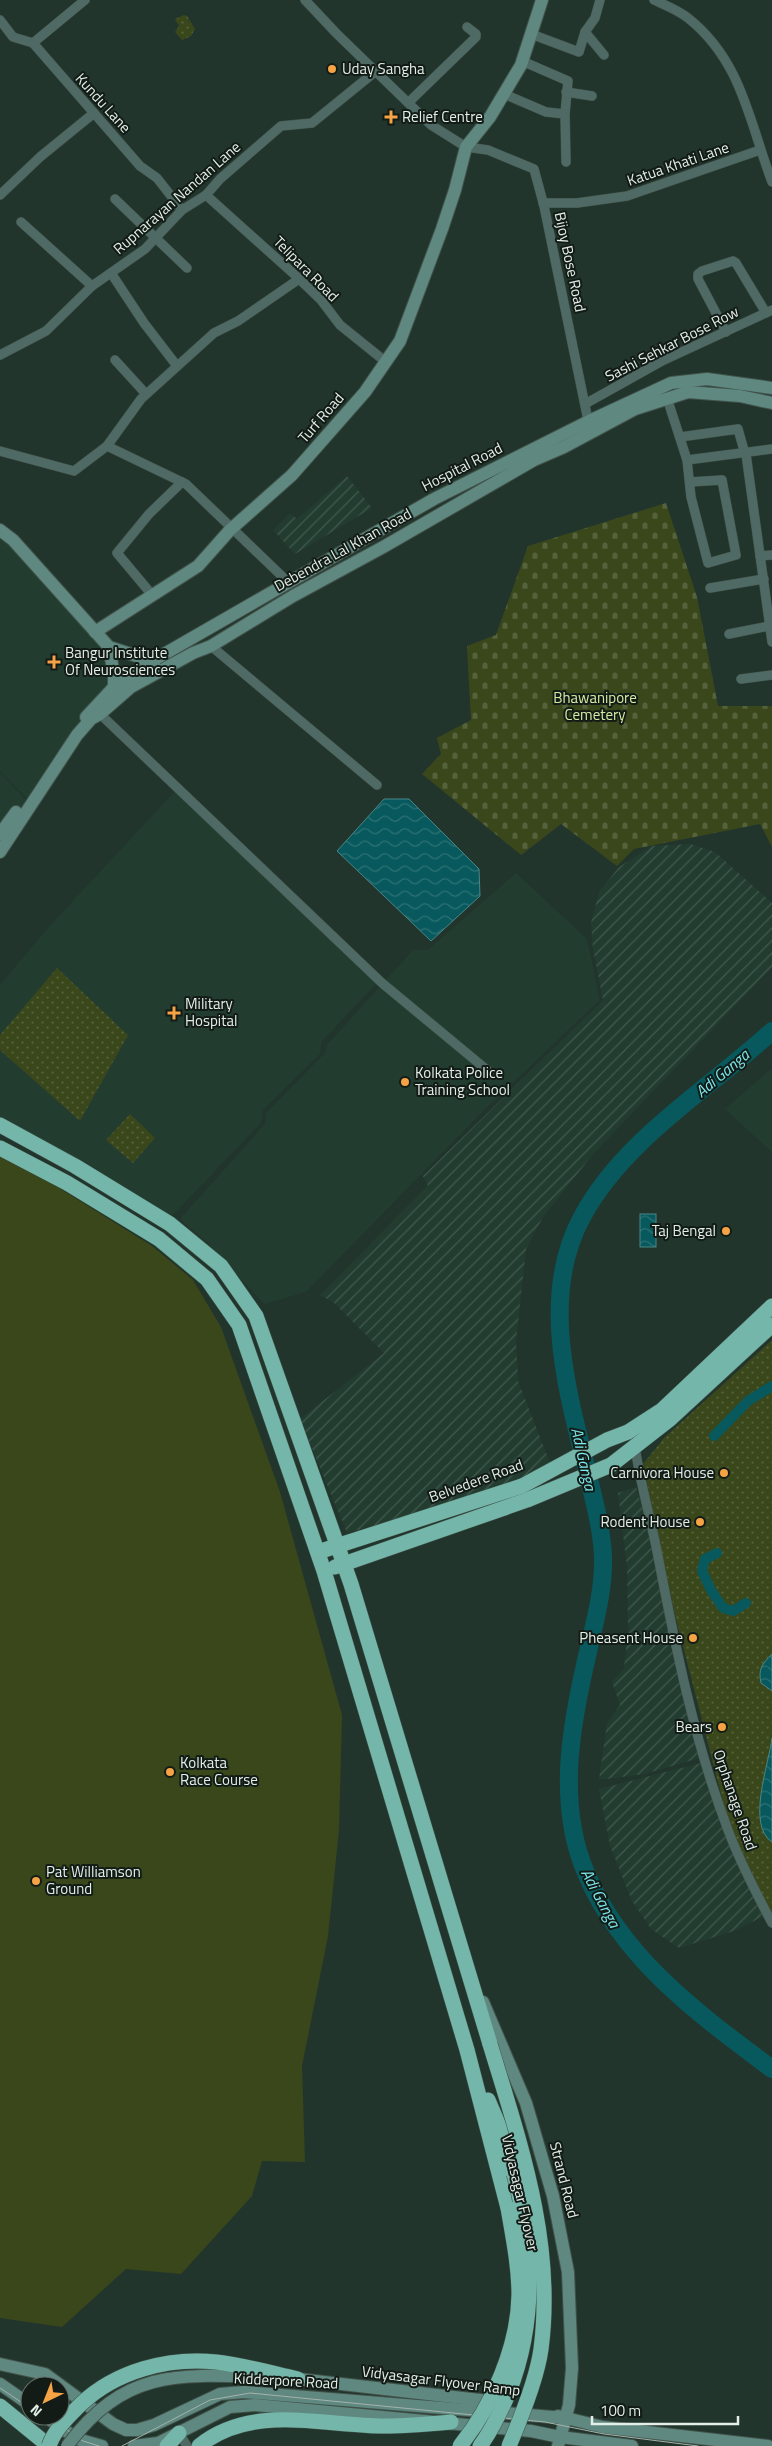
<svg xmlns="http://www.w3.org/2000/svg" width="772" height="2446" font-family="'Titillium Web',sans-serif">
<defs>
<pattern id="industrial-furrows" width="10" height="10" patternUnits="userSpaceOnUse" patternTransform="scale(1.25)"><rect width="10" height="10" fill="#223d30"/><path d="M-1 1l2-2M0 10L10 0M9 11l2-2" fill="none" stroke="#42594e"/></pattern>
<pattern id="cemetery-stones" width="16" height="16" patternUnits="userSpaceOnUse" patternTransform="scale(1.25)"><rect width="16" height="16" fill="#3a471b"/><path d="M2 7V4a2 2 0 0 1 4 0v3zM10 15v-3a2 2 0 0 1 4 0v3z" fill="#56623c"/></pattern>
<pattern id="park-dots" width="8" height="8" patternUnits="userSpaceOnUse" patternTransform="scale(1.25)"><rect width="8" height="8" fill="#3a471b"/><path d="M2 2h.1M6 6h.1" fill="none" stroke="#56623c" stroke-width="1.8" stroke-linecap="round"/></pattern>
<pattern id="water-waves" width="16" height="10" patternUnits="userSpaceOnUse" patternTransform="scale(1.25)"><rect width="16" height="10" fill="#08595d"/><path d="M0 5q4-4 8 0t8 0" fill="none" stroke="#2c7174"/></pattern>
</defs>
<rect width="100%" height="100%" fill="#22352c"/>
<!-- built -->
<g fill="#223d30">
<polygon points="0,534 105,648 111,676 109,697 30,801 0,771"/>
<polygon points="0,773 28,802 0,843"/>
<polygon points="176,790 376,984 322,1041 320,1054 263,1110 261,1123 170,1218 0,1117 0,985 48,928"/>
<polygon points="516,873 587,939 600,1000 483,1111 306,1292 264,1304 210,1245 180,1219 265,1124 266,1113 325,1053 327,1045 413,950 428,950"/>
<polygon points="772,1068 772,1152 725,1109"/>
</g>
<!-- industrial -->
<g fill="url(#industrial-furrows)">
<polygon points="347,476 372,508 295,554 273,530 290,513 297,519"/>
<polygon points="691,844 715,852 772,903 772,967 594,1153 543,1217 526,1249 516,1341 518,1381 552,1468 457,1503 347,1533 300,1419 384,1353 333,1302 320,1295 428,1186 423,1176 603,1000 593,949 591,923 599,892 619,867 652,846"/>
<polygon points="636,1487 651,1537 700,1758 644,1774 599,1780 607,1723 620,1705 612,1682 624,1668 628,1630 627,1567 618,1493"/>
<polygon points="701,1763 764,1916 734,1931 679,1948 651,1929 632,1901 610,1846 599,1789"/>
</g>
<!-- cemetery -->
<polygon fill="url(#cemetery-stones)" points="666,503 697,597 718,706 772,706 772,847 760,824 634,849 617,866 561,824 521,855 422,774 441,754 437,738 471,720 467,646 496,635 528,546"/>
<!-- park -->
<g fill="url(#park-dots)">
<polygon points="184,15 187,16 195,29 191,36 182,40 175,32 179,26 175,19"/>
<polygon points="57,968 128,1035 80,1121 0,1050 0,1035"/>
<polygon points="130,1114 155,1138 133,1163 106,1140"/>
<polygon points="772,1340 772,1918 731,1833 675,1615 643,1464 664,1438"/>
</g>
<!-- pitch -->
<polygon fill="#3a471b" points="0,1157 56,1186 152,1246 193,1280 221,1327 280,1492 342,1715 339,1830 328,1936 302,2066 305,2162 262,2161 252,2196 181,2274 126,2269 62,2327 0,2318"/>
<!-- water -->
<g fill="url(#water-waves)" stroke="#498686">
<polygon points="384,799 409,799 479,869 480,896 431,941 337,851"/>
<rect x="640" y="1214" width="16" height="33"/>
<path d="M 772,1654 L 772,1691 L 761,1683 C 758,1669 762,1664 772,1654 Z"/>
<path d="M 772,1738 L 772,1842 C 746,1825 769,1764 772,1738 Z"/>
</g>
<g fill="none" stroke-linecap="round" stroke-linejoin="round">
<!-- canal -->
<g stroke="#08595d" stroke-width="10">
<polyline points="714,1436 748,1401 772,1386"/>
<polyline points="717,1553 705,1559 702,1571 711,1590 723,1608 733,1611 746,1603"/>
</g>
<!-- river -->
<path stroke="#08595d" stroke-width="18" d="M 772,1031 C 708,1090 624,1139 582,1217 C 538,1298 569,1396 589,1479 C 595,1504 602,1531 603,1557 C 604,1589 595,1621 588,1652 C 571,1724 556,1803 586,1873 C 622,1959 700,2015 772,2069"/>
<!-- street casing -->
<g stroke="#41534a" stroke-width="10">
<g id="street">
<polyline points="305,0 337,34 431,125 466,147 488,150 534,169 544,206 589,425"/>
<path d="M 654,0 C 665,5 678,10 688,18 C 742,61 749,121 772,182"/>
<polyline points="0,20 13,37 33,43 140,166 157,178 182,210"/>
<polyline points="585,32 595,18 600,0"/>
<polyline points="531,34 579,52 585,32 604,55"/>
<polyline points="33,43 85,0"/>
<polyline points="522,61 568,81 565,114 566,162"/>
<polyline points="566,92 592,96"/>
<polyline points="504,94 546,112 565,114"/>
<polyline points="409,102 476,37 476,34 467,27"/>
<polyline points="0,195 40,157 94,113"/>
<polyline points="206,195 295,275 321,300 340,325 386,362"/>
<polyline points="115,199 187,268"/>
<polyline points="543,203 577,203 627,196 760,150"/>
<polyline points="21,222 92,286"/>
<polyline points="111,273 144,323 177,366"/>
<polyline points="726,332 698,279 698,274 702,271 733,261 736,263 766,313"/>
<polyline points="0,355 46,331 92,286 145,249 182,210 206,195 220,179 281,126 312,123 376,71"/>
<polyline points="115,360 146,394"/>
<polyline points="667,398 687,460 691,497 708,563 736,555 722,480 690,482"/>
<polyline points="585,404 662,361 772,310"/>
<polyline points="680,437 738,429 745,454"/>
<polyline points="107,446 186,484 289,583"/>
<polyline points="0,451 74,471 107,446 141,399 214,333 238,321 299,279"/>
<polyline points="746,454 772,642"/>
<polyline points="687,460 772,449"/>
<polyline points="760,556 772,555"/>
<polyline points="710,588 764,579"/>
<polyline points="153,596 117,553 149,514 182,482"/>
<polyline points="729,634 769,626"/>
<polyline points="211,646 377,785"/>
<polyline points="741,679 772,675"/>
<polyline points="100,714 382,983 487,1070"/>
<path d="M 635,1447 C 640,1482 650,1516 657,1551 C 675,1645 694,1741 728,1830 C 740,1862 756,1893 772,1923"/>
<polyline points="179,2433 187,2446"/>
</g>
</g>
<!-- secondary casing -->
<g stroke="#41534a" stroke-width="14">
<g id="secondary">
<polyline points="0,530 13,540 109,647 152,661 154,665"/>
<polyline points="95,632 198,566 230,530 292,475 365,392 400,341 442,229 455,190 466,147 490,117 521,65 542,0"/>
<polyline points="109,647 114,675 114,694"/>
<polyline points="86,717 113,688 152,661 434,499 589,421 671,383 707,379 772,388"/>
<polyline points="0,834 16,812"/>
<polyline points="0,852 77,735 91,719 100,714 131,687 193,653 211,646 293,596 385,546 534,460 564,447 635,409 688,392 740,396 772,403"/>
<polyline points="483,2002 526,2103 553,2196 568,2272 572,2368 569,2405 558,2446"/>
<polyline points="0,2364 45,2374 113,2424 126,2430 137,2430 154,2425 220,2394 244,2392 565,2418"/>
<polyline points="298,2379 497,2402"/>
<polyline points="0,2384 30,2405"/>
<polyline points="45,2416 77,2439 102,2446"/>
<polyline points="558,2416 603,2427 768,2446"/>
<polyline points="134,2446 158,2443 230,2407 255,2405 531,2431 560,2437 632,2446"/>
</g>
</g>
<!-- highway casing -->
<g stroke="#41534a" stroke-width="16">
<g id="highway">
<polyline points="0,1125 75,1166 170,1224 221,1266 256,1316 351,1584 490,2044"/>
<polyline points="0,1148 67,1183 159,1239 207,1279 239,1325 324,1571 467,2050 508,2208"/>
<polyline points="318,1552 522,1486 607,1440 628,1432 662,1410 772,1306"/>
<polyline points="335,1567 527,1500 611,1465 670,1419 772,1325"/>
<polyline points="488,2100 500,2128 514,2174"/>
<polyline points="0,2406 49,2446"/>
<polyline points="167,2446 179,2433"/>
<path d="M 199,2446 C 252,2403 323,2426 385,2426 C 407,2426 429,2424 451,2422"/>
</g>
</g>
<!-- street -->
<use href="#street" stroke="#4f6964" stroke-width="9"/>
<!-- secondary -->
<use href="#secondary" stroke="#5f8880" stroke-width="12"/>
<!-- highway -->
<use href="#highway" stroke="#74b6a9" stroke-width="15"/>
<!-- tram -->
<g stroke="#a5b3ac" stroke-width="1">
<polyline points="0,2388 30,2408"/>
<polyline points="47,2416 83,2441 99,2446"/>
<polyline points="122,2446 210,2400 250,2393 545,2422 604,2434 698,2446"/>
</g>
<!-- secondary-bridge casing -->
<g stroke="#41534a" stroke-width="14" stroke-linecap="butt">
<path id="secondary-bridge" d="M 67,2446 C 126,2367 182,2374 272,2378"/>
</g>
<!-- highway-bridge casing -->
<g stroke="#41534a" stroke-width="16" stroke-linecap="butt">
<g id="highway-bridge">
<path d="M 490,2044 C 520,2143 555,2243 541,2349 C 537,2379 521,2418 509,2446"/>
<path d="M 49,2446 C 54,2430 69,2416 81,2404 C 116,2371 168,2357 216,2362 C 243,2365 271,2373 298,2379"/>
<path d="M 460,2446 C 492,2406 518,2348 519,2295 C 519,2266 513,2237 508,2208"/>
<path d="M 480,2446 C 492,2430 501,2411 509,2392 C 537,2320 533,2248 514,2174"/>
</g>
</g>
<!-- secondary-bridge -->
<use href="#secondary-bridge" stroke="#5f8880" stroke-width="12"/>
<!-- highway-bridge -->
<use href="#highway-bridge" stroke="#74b6a9" stroke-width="15"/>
</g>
<!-- markers -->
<g fill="#f5a345" stroke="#121b16" stroke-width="2">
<circle cx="332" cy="69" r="5"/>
<path d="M388.5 109.5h5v5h5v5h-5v5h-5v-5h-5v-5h5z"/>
<path d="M51.5 654.5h5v5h5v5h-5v5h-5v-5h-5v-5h5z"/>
<path d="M171.5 1005.5h5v5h5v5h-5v5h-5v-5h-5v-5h5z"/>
<circle cx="405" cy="1082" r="5"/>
<circle cx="726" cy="1231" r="5"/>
<circle cx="724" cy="1473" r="5"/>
<circle cx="700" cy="1522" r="5"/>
<circle cx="693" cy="1638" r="5"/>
<circle cx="722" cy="1727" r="5"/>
<circle cx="170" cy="1772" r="5"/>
<circle cx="36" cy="1881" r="5"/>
</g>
<g text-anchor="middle" stroke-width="4" stroke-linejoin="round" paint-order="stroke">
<!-- poi labels -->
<g font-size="15" fill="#e2eee7" stroke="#121b16" text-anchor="start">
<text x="342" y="74">Uday Sangha</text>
<text x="402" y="122">Relief Centre</text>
<text x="65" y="658">Bangur Institute<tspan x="65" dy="17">Of Neurosciences</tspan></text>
<text x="185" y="1009">Military<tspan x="185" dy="17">Hospital</tspan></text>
<text x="415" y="1078">Kolkata Police<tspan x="415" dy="17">Training School</tspan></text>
<text x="716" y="1236" text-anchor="end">Taj Bengal</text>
<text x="714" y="1478" text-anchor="end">Carnivora House</text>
<text x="690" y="1527" text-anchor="end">Rodent House</text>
<text x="683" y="1643" text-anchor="end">Pheasent House</text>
<text x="712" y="1732" text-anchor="end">Bears</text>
<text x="180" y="1768">Kolkata<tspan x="180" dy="17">Race Course</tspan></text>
<text x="46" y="1877">Pat Williamson<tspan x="46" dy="17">Ground</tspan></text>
</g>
<!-- street labels -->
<g font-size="15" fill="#e2eee7" stroke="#121b16">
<text transform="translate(103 103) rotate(48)" y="5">Kundu Lane</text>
<text transform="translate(678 164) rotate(-19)" y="5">Katua Khati Lane</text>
<text transform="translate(177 198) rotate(-41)" y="5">Rupnarayan Nandan Lane</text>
<text transform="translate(570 262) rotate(78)" y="5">Bijoy Bose Road</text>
<text transform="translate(306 269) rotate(45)" y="5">Telipara Road</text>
<text transform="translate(672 344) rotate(-27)" y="5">Sashi Sehkar Bose Row</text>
<text transform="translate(321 418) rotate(-49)" y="5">Turf Road</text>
<text transform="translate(462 467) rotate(-27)" y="5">Hospital Road</text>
<text transform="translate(343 550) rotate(-29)" y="5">Debendra Lal Khan Road</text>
<text transform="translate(476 1481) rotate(-20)" y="5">Belvedere Road</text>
<text transform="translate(735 1800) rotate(71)" y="5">Orphanage Road</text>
<text transform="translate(564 2180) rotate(76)" y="5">Strand Road</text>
<text transform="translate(520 2193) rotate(77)" y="5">Vidyasagar Flyover</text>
<text transform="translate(286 2381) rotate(3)" y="5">Kidderpore Road</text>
<text transform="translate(441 2381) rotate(7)" y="5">Vidyasagar Flyover Ramp</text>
</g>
<!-- park labels -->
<g font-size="15" fill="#d4eca2" stroke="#121b16">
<text x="595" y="703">Bhawanipore<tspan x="595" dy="17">Cemetery</tspan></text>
</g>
<!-- water labels -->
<g font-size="16" font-style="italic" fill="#7de8ee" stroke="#121b16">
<text transform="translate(722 1073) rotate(-40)" y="6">Adi Ganga</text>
<text transform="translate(584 1459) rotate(77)" y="6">Adi Ganga</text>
<text transform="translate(601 1898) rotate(62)" y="6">Adi Ganga</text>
</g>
</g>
<!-- north arrow -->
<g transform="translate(45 2401) rotate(223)"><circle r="24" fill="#121b16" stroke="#656f6a"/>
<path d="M0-4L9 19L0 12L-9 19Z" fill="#f5a345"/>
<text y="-8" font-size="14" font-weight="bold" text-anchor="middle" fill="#e2eee7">N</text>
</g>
<!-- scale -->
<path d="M592 2416v8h146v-8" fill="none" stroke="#e2eee7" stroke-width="2.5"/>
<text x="600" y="2416" font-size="15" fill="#e2eee7" stroke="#121b16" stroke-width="4" paint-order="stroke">100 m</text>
</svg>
